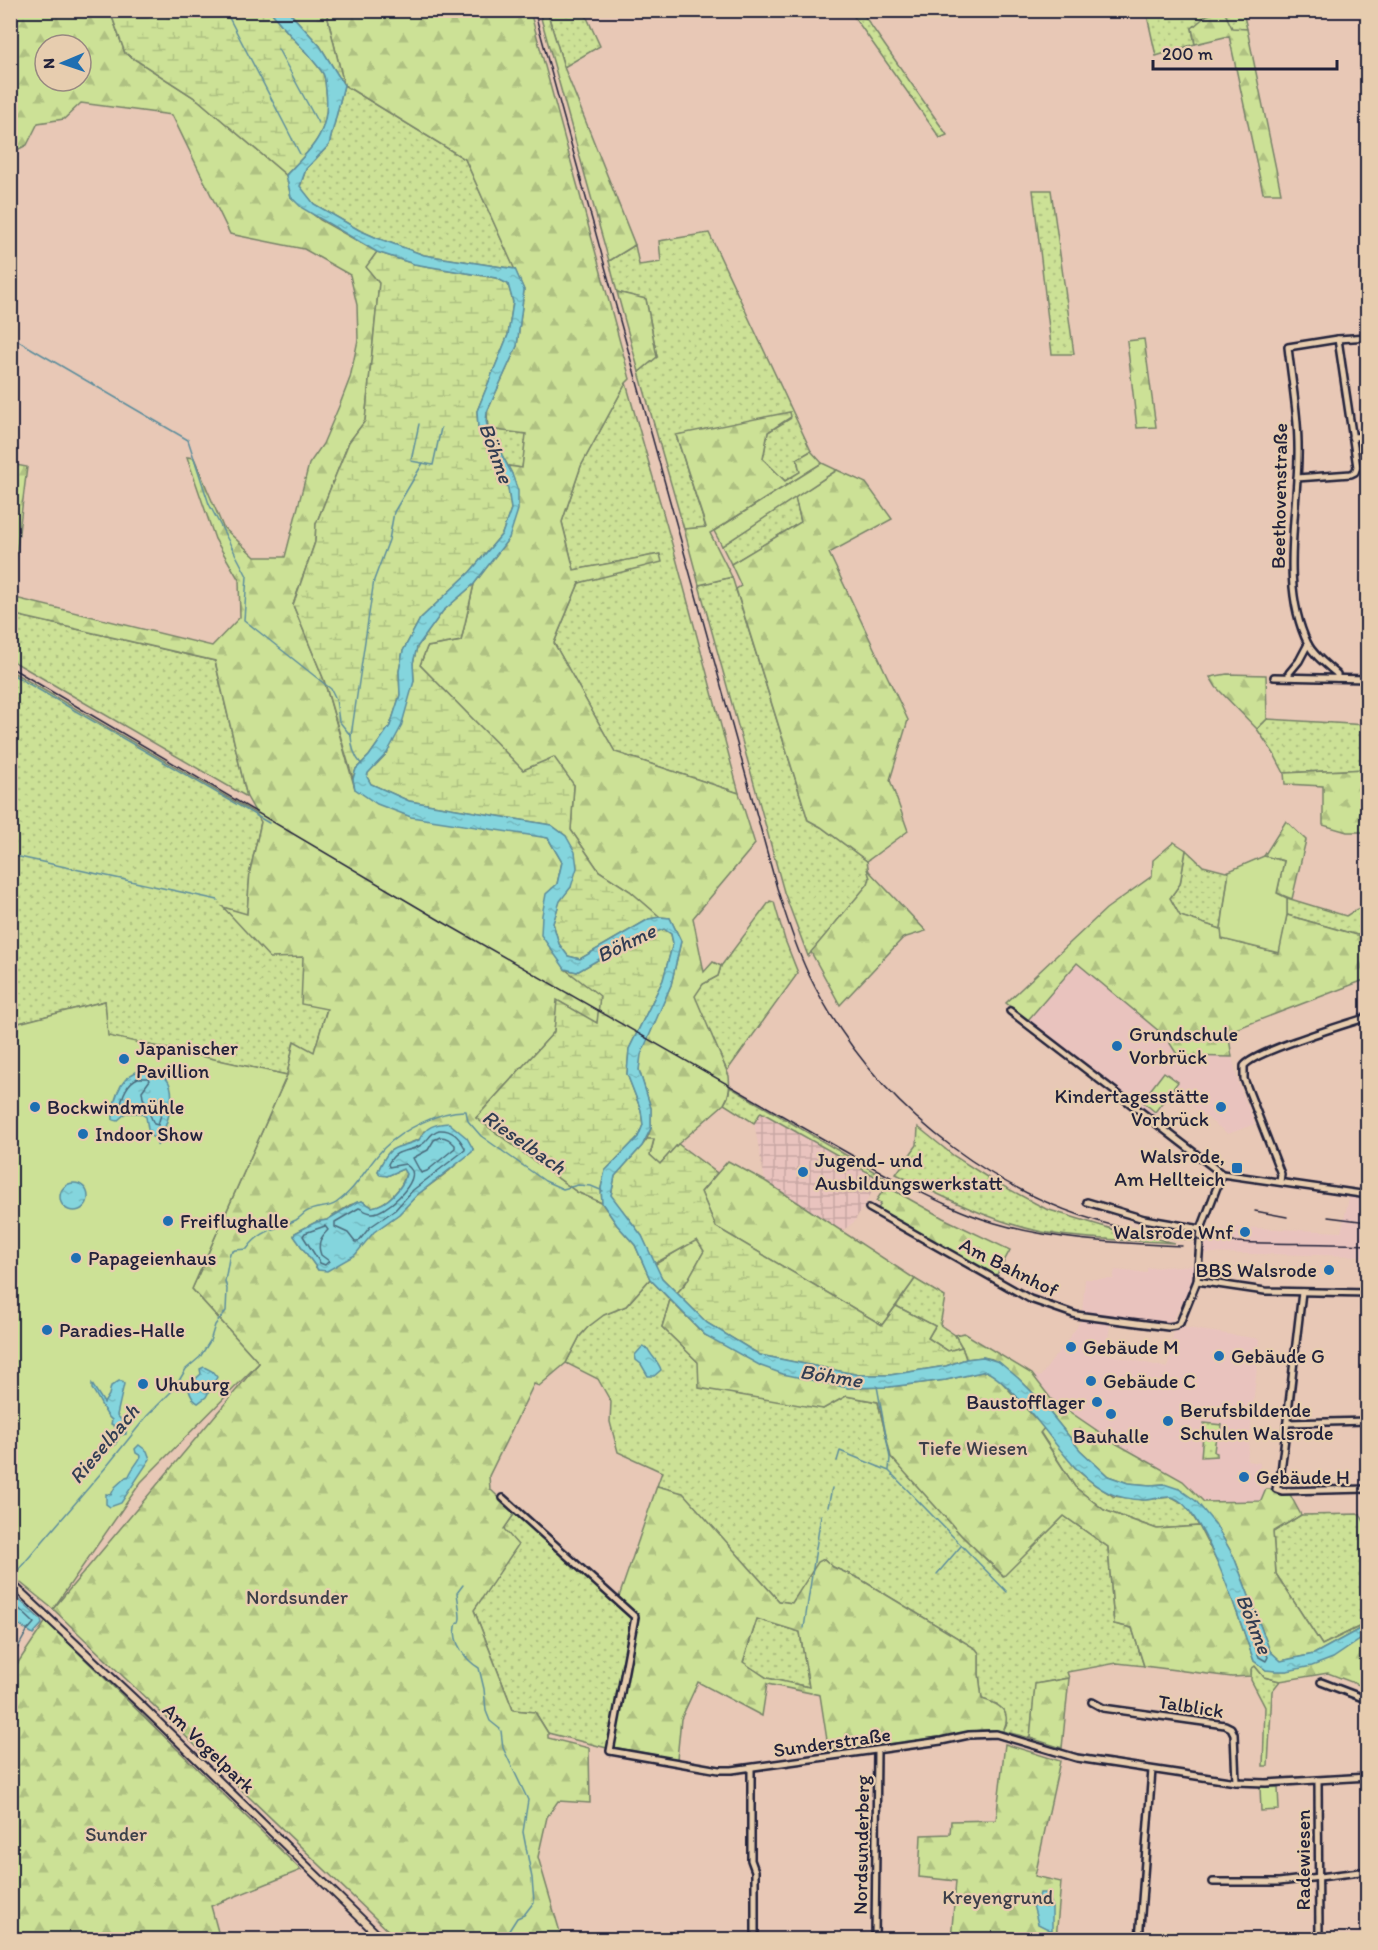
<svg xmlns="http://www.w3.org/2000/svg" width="1378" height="1950" font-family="Itim,sans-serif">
<defs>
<pattern id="industrial-grid" width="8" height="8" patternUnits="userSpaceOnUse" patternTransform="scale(1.5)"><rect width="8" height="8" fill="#e9c3be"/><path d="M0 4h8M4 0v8" fill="none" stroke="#c8a7a4"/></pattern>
<pattern id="grass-dots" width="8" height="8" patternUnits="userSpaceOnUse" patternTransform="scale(1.5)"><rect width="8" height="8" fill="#cce196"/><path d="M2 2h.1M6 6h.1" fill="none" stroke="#afc182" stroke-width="1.8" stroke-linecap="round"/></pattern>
<pattern id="forest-firs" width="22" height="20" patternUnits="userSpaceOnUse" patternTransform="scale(1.5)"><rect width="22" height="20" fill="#cce196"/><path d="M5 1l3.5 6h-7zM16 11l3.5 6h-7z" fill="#afc182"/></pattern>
<pattern id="wetland-marsh" width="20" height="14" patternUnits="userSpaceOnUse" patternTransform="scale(1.5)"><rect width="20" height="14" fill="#cce196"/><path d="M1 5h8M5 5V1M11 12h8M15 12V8" fill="none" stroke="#afc182"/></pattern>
<pattern id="water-ripples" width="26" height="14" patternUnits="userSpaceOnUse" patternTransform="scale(1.5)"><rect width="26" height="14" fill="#84d5dd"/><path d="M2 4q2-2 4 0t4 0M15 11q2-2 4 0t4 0" fill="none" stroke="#72b7bf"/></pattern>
</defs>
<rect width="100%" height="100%" fill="#e8c8b6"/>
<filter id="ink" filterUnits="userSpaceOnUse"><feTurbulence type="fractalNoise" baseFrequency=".0167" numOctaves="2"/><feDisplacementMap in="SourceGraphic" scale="12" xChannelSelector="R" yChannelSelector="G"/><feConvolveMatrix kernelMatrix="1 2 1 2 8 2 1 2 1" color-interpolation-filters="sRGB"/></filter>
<g filter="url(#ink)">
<!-- built -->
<g fill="#e9c3be">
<polygon points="1077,962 1166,1037 1178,1056 1232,1057 1238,1083 1255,1124 1228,1134 1173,1091 1152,1118 1028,1020"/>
<polygon points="1350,1194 1367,1197 1367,1256 1203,1253 1203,1232 1237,1227 1341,1232"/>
<polygon points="1194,1265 1192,1286 1171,1323 1111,1316 1106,1354 1168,1368 1174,1329 1178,1324 1180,1327 1260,1339 1247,1461 1260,1463 1259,1488 1266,1489 1262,1501 1204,1502 1183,1481 1117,1444 1051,1399 1032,1374 1040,1377 1077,1327 1085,1313 1082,1312 1085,1279 1113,1279 1115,1270 1147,1273 1147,1268"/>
</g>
<!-- industrial -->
<polygon fill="url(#industrial-grid)" points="761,1112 880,1179 854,1222 842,1231 765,1181 754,1123"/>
<!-- grass -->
<g fill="url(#grass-dots)" stroke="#778268" stroke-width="1.5">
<polygon points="547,11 584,11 600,46 564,67"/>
<polygon points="850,11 861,11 947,135 940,138"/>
<polygon points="1146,11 1243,11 1247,29 1192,28 1195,44 1156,56"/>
<polygon points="344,85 465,159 515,269 424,255 377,238 359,230 314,204 300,187 306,169 329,145"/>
<polygon points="1033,190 1051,190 1074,354 1052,354"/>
<polygon points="709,233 811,451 797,459 800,472 785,481 763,459 768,432 791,418 676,435 706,528 684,529 639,372 657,357 646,299 617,292 609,261 635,245 639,265 661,262 659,241"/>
<polygon points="626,383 676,558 739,793 615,752 554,643 579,583 660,554 574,570 562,522 581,466"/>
<polygon points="488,429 527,433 522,468 508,466"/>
<polygon points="795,497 801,522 731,564 722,546"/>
<polygon points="732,577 808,820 821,827 867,861 870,878 868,884 808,956 784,892 699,585"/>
<polygon points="11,614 215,661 247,797 11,660"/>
<polygon points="11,671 258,815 261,822 250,871 247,915 225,908 303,957 327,1008 314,1053 294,1042 287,1075 107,1036 105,1001 11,1025"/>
<polygon points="1267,719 1367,725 1367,769 1284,773 1274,754 1257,729"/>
<polygon points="1186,850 1203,866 1226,872 1229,871 1221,929 1180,916 1170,898 1180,884"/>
<polygon points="1287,898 1346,916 1357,909 1364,909 1366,935 1357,935 1287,915"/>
<polygon points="770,901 774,902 785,940 798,973 727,1071 694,996 703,984 718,976 721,966"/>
<polygon points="730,1087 885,1178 882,1182 880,1179 761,1112 754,1123 724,1104 728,1097"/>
<path d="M 918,1127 L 954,1156 L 990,1179 L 1046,1209 L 1112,1229 L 1175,1243 C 1131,1240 1086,1240 1042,1232 C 993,1222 941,1196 896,1174 L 917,1145 Z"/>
<polygon points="650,1279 670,1300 662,1327 698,1362 823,1409 846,1396 878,1402 891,1457 962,1536 1003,1576 1064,1516 1108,1547 1114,1624 1132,1628 1144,1666 1117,1663 1067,1672 1069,1678 1036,1684 1030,1738 1003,1731 1007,1723 997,1704 982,1699 979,1674 979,1653 976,1649 860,1579 833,1567 824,1559 792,1603 779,1601 683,1494 657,1486 662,1472 618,1452 610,1422 611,1402 598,1379 566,1363 580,1336 588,1327 603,1315 626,1306"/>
<polygon points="915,1279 945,1297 940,1325 955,1335 962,1347 948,1351 928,1338 935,1326 896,1306"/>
<polygon points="1204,1423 1222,1425 1221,1435 1216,1435 1214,1452 1217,1453 1217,1456 1201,1457"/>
<polygon points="1044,1428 1077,1470 1095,1485 1113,1496 1143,1500 1172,1497 1186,1505 1199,1526 1157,1529 1104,1510 1075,1487 1040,1432"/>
<polygon points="515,1513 632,1618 607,1748 548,1733 535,1712 513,1710 474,1610 517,1545 503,1529"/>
<polygon points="1360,1514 1367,1527 1367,1623 1322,1645 1276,1574 1273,1532 1301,1515"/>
<polygon points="757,1619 800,1632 809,1687 767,1678 743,1663"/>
<polygon points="1255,1666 1264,1677 1280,1681 1272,1691 1268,1766 1263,1766 1265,1707 1251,1680 1251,1669"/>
</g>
<!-- forest -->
<g fill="url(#forest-firs)" stroke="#778268" stroke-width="1.5" fill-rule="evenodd">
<path d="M 11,11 L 110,11 L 125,53 L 198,100 L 286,175 L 291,197 L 320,220 L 377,252 L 367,267 L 379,283 L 365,421 L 349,442 L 316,524 L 315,542 L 293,605 L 324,680 L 355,789 L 548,838 L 562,862 L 557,884 L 565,969 L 601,996 L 597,1024 L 558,1001 L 554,1032 L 476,1118 L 577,1192 L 602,1203 L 617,1225 L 635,1245 L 650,1279 L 626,1306 L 604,1315 L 588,1327 L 580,1336 L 566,1363 L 539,1386 L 534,1384 L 489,1476 L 490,1489 L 515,1513 L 504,1529 L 518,1545 L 474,1610 L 513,1710 L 535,1712 L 548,1733 L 548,1738 L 589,1748 L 590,1803 L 558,1801 L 547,1817 L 538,1857 L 562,1939 L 397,1939 L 53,1609 L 259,1363 L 192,1289 L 287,1075 L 294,1041 L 314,1052 L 327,1009 L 301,1004 L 303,957 L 270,958 L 223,907 L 247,914 L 250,871 L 261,822 L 247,797 L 215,661 L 11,614 L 10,464 L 27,467 L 11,597 L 212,646 L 240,617 L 239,580 L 215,539 L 187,457 L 194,458 L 223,527 L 255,557 L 285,557 L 309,464 L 323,444 L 340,404 L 350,378 L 358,340 L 357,305 L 350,275 L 304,249 L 230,234 L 172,115 L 81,103 L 64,119 L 38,123 L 27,145 L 11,153 ZM 45,45 L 81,45 L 81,81 L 45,81 ZM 424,1131 L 466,1138 L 473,1149 L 449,1171 L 417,1195 L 399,1214 L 318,1270 L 294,1236 L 295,1233 L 316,1222 L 327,1220 L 350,1205 L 362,1201 L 372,1207 C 387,1205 403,1188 406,1173 L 403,1169 L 387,1176 L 378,1171 C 392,1141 394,1151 420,1139 Z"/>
<path d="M 326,11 L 530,11 L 630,379 L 626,383 L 581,466 L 562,522 L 574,570 L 660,554 L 662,562 L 579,583 L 554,643 L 615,752 L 739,793 L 755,844 L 693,918 L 704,972 L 713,962 L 721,966 L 718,976 L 703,984 L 695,996 L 729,1076 C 730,1086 730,1095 724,1104 L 678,1144 L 660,1164 L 650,1155 L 654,1140 L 647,1139 L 651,1128 L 651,1108 L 639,1070 L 640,1055 L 671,985 L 681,941 L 670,918 L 660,917 L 630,891 L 599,871 L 571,830 L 574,785 L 523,771 L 420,665 L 427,647 L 461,641 L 474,584 L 509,538 L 512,474 L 508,466 L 522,468 L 526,434 L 488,429 L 487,412 L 517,346 L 524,290 L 465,159 L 344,85 Z"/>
<polygon points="539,11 547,11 564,67 635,245 609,261"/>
<polygon points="1224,11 1232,28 1247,29 1281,193 1263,193 1229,36 1195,44 1192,28 1207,15"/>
<polygon points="617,292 646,299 657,357 639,372"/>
<polygon points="1144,339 1156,427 1137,428 1127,341"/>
<polygon points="790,412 791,417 768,432 763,459 785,481 800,472 797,459 811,451 822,463 710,533 732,577 699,585 684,529 706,527 676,435"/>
<polygon points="837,470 866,483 892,519 829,553 908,720 890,780 908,831 867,861 821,827 808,820 736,589 741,586 731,564 801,522 795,497"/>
<polygon points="1227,674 1266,675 1267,719 1257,729 1216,687 1210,677"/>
<polygon points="1367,769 1367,832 1347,832 1323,825 1323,786 1285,784 1284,773"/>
<polygon points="1286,821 1306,840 1292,899 1277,893 1284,861 1264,856"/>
<polygon points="1174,842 1186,850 1180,884 1170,898 1180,916 1221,929 1223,939 1278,953 1287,915 1357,935 1366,935 1367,979 1228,1032 1232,1057 1178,1056 1166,1037 1077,963 1028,1020 1006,1003 1106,909 1152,876 1153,860"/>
<polygon points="867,869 926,931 903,938 840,1005 811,952 868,884 870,878"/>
<polygon points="728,1161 765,1181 915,1279 882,1325 716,1227 701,1192"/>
<polygon points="886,1186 943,1218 1010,1250 995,1278 878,1209 881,1203 876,1201"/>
<polygon points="697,1239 704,1251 688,1280 677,1293 662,1278 654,1265"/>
<polygon points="670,1300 705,1335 848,1388 889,1387 946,1380 986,1371 997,1377 1044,1428 1040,1433 1075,1487 1104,1510 1157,1529 1199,1526 1223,1573 1254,1661 1266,1670 1287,1671 1367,1635 1367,1688 1328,1673 1280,1681 1264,1677 1255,1666 1251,1669 1251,1676 1232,1677 1144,1666 1132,1628 1114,1624 1108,1547 1064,1516 1004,1576 962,1536 891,1457 878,1402 846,1396 823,1409 699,1388 698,1362 662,1327"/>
<polygon points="964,1333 1032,1374 1051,1399 1117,1444 1183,1481 1204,1502 1261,1501 1266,1489 1287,1489 1301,1515 1273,1532 1276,1574 1322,1645 1367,1623 1367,1625 1314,1654 1281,1661 1270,1651 1234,1557 1215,1524 1164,1484 1150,1485 1128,1483 1108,1476 1080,1450 1038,1398 1018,1378 992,1359 983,1357 966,1359 962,1347 955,1335"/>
<path d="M 657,1486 L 683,1493 L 779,1601 L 792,1603 L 818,1562 L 824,1559 L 833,1567 L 860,1579 L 976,1649 L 979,1653 L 979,1674 L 982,1699 C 999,1704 1013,1711 1003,1731 C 981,1727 961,1734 939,1737 C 903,1742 866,1748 829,1753 L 820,1695 L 767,1684 L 762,1716 L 698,1682 L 681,1719 L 677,1759 L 613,1747 L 638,1617 L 619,1597 ZM 757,1619 L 800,1632 L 809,1687 L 767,1678 L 743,1662 Z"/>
<polygon points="46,1621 301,1870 211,1906 220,1939 11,1940 11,1673"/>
<polygon points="1069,1678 1062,1748 1030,1738 1035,1684"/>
<polygon points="1005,1744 1060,1761 1035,1876 1061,1882 1056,1939 951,1939 956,1881 919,1877 921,1835 950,1834 951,1821 996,1820"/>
</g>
<!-- wetland -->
<g fill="url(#wetland-marsh)" stroke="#778268" stroke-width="1.5">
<path d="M 110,11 L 271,11 C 285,33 307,50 322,72 C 326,77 325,84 326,90 C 331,132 313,147 286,175 L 198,100 L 125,53 Z"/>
<polygon points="288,11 326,11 344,85 320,46"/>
<polygon points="377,252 414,264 496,278 508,284 513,302 508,335 477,411 478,427 508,488 511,509 502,534 470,572 420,619 403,651 399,671 400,695 390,726 369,756 356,769 353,779 324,680 293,605 315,542 316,524 349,442 365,421 379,283 366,267"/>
<polygon points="474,584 461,641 427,647 420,665 523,770 554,757 574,785 571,830 599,871 630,891 660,917 649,919 580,959 568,956 559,944 553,923 560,900 571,887 566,836 551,825 409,801 371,784 367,777 368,773 387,753 414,681 413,663 417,647 443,611"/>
<polygon points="664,929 671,934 673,943 663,980 629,1049 627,1074 641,1110 643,1125 638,1137 605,1171 601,1188 602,1203 577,1192 476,1118 554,1032 557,1000 597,1023 600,996 565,969 577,972 627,943"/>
<polygon points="647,1139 654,1139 650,1155 660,1164 678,1144 717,1173 701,1192 716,1227 882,1325 896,1306 935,1326 928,1338 948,1351 962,1347 966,1359 946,1366 890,1375 859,1375 760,1355 707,1323 677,1293 686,1283 704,1251 697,1240 654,1264 642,1236 611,1196 615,1176 642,1146"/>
</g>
<!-- green -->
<g fill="#cce196" stroke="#778268" stroke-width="1.5">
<polygon points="822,463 837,470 722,546 714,531"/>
<polygon points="1264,856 1284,861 1277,893 1287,898 1287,915 1279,953 1222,939 1221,929 1229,871"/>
<polygon points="105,1001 108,1036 287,1075 192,1289 259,1363 141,1482 53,1609 11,1575 11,1025"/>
<polygon points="1164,1072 1178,1082 1155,1112 1142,1101"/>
<polygon points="1260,1787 1278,1787 1279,1810 1261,1811"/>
</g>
<!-- water -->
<g fill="url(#water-ripples)" stroke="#5d8d9c" stroke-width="1.5">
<path d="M 271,11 L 288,11 L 320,46 L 344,85 L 329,145 L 306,169 L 300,186 L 314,204 L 359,230 L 377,238 L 424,255 L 515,269 L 524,290 L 517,346 L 487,412 L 486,421 L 488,429 L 512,474 L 518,491 L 518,510 L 509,538 L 474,584 L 443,611 L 417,647 L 413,663 L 414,681 L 401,727 L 387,753 L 368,773 L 367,777 L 371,784 L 409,801 L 551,825 L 566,836 L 575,852 L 577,868 L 571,887 L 560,901 L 553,923 L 559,944 L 568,956 L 580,959 L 649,919 L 660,917 L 670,918 L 681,941 L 671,985 L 641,1055 L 639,1070 L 651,1108 L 651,1128 L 642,1146 L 615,1176 L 611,1195 L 642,1236 L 662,1278 L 707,1323 L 760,1355 L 859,1375 L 890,1375 L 946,1366 L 966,1359 L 983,1357 L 999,1362 L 1018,1378 L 1038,1398 L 1080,1450 L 1108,1476 L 1128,1483 L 1150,1485 L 1164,1484 L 1179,1489 L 1196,1501 L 1215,1524 L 1234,1557 L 1270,1651 L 1281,1661 L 1314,1654 L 1367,1625 L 1367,1635 L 1333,1658 L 1312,1666 L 1287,1671 L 1275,1671 L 1266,1670 L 1254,1661 C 1243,1631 1203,1501 1171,1497 C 1162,1496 1152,1500 1144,1500 C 1115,1499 1100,1491 1079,1471 C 1071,1464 1065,1455 1058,1447 C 1040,1424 1011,1384 986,1371 L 946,1380 L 889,1387 L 848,1388 L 783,1374 L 761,1366 L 705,1335 L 650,1279 L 635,1245 L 617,1225 L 602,1203 L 601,1188 L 605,1171 L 638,1137 L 643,1125 L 641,1110 L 627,1074 L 629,1049 L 663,980 L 673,943 L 671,934 L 664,929 L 627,943 L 577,972 L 565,969 L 541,935 L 542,915 L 546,894 L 557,884 L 562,862 L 548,838 L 411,817 L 377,804 L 355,789 L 353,779 L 356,769 L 369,756 L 390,726 L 400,695 L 399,671 L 403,651 L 420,619 L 470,572 L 502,534 L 511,509 L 508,488 L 478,427 L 477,411 L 508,335 L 513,302 L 508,284 L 496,278 L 414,264 L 377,252 L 302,208 L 291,197 L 286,175 C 313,147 331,132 326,90 C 325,84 326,77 322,72 C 307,50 285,33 271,11 Z"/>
<path d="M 136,1072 C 144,1072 153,1071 161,1075 C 183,1085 165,1130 157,1146 L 158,1138 L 152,1137 L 148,1129 L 146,1117 L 140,1113 L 126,1113 L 117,1121 L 113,1120 C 112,1103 119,1079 136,1072 Z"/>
<path d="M 449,1123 L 467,1138 L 473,1149 L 472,1152 L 417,1195 L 399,1214 L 374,1232 L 355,1255 L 327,1271 L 318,1270 L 294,1236 L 295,1233 L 316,1222 L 327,1220 L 357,1202 L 362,1201 L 372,1207 C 387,1205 403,1188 406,1174 L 403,1169 L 387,1176 L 380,1175 L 378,1171 C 392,1141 393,1151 419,1140 C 426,1126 435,1124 449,1123 Z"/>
<circle cx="74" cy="1197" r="14"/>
<path d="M 642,1347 L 648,1349 C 651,1356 659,1362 661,1370 L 654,1376 L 648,1376 L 641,1364 L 636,1360 L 635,1355 Z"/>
<path d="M 204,1367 L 212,1371 L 217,1377 L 206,1397 L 198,1403 C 192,1400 188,1391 189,1385 L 201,1374 L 200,1369 Z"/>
<path d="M 119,1381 L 122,1381 L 124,1384 L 117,1415 L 126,1426 L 126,1434 L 120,1435 L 115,1445 L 109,1447 L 102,1446 L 103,1443 L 109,1442 L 114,1440 L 116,1427 L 111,1424 L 112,1420 C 104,1415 99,1397 92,1389 L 92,1384 L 104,1403 L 109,1395 L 111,1386 Z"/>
<path d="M 139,1445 L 147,1451 L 150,1459 L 121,1503 L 110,1507 L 106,1504 L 106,1494 L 111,1495 L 115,1487 L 126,1477 L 129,1476 C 132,1468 138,1463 141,1456 L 136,1453 L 135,1449 Z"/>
<polygon points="11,1592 41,1620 42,1624 33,1634 11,1620"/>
<polygon points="1040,1893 1046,1893 1052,1908 1052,1931 1038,1924 1033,1905 1038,1901"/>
</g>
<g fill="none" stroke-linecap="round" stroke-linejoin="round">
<!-- shore -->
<g stroke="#496a7c" stroke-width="1.5">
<path d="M 138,1078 L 147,1078 L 150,1080 L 142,1091 L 143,1098 L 148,1106 L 160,1105 L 163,1107 L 158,1125 L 154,1124 L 147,1108 L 132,1106 L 123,1107 L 121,1106 C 122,1095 128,1082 138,1078 Z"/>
<path d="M 439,1130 C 452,1129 459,1137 465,1148 L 465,1150 L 413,1190 L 395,1210 L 370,1227 L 358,1242 L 355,1242 L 348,1233 L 335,1227 L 335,1222 L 359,1208 C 362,1209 367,1213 372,1213 C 385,1214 417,1184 412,1171 C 410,1167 408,1166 405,1164 L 389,1167 L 388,1164 C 397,1147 407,1154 421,1145 C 429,1141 429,1133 439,1130 Z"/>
<path d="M 440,1137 C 447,1137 450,1140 455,1145 L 455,1148 L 427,1171 L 421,1173 L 413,1158 L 428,1150 L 434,1140 Z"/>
<path d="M 325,1226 L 328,1230 C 320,1238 317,1244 321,1255 L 329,1261 L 325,1265 L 320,1263 L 303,1236 L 305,1233 Z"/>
<polyline points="10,1600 34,1623 27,1631 10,1662"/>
<polygon points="1250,1623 1254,1624 1268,1657 1266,1661 1259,1657 1248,1626"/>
</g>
<!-- stream -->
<g stroke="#5d8d9c" stroke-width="1.5">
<polyline points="225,10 300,154"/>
<polyline points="278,49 318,123"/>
<polyline points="10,336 188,440 209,504 247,576 244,620 331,689 336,699 339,721 351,736"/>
<polyline points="419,424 411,461 433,465 441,428"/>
<polyline points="10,673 269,823"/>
<path d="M 362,765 C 354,756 352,747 351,736 L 374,580 L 389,540 L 394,512 L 423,463"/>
<polyline points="10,855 218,900"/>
<polyline points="877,1386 890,1458 889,1470"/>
<polyline points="837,1461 840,1451 889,1471 1007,1592"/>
<polyline points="828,1507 832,1488"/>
<polyline points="937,1574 961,1546"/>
<path d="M 14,1575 L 107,1466 L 147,1416 L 174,1389 L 186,1369 L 200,1357 L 210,1341 L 215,1325 L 226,1311 L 227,1289 L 225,1281 L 230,1253 L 235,1250 L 247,1249 C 260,1230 277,1229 296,1220 C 301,1217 304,1213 306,1212 C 316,1206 328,1209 336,1203 C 357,1189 367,1165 384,1148 C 402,1130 441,1110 466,1111 L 468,1121 L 481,1136 L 545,1181 L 563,1189 L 578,1185 L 591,1186 L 603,1191"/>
<path d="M 463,1585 L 457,1593 C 458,1601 460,1610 460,1618 C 459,1627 457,1619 456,1627 C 452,1643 467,1661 479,1668 L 484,1689 L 486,1711 L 490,1721 L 500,1729"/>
<polyline points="804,1628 821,1515"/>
<polyline points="501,1731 503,1748 528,1800 523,1832 532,1878 534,1902 524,1915 517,1918 503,1940"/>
</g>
<!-- minor casing -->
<g stroke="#22223b" stroke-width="10">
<g id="minor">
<polyline points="1352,437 1368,436"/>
<polyline points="1297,478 1351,474 1355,472 1357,467 1338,339"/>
<polyline points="1274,677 1368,679"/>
<polyline points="1289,677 1289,673 1299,661 1308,644"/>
<path d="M 1337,678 L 1337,674 C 1327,665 1314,656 1308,644 C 1280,587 1297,518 1298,457 C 1299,420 1292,383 1288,347 L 1338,339 L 1368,337"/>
<polyline points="1010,1011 1222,1174 1368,1195"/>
<path d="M 1280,1182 L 1281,1174 L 1244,1079 L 1244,1066 C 1253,1052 1346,1024 1368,1017"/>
<polyline points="1087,1202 1144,1219 1201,1229"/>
<polyline points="869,1208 1030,1299 1076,1315 1168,1327 1175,1326 1180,1323 1197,1281 1201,1229 1222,1174"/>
<polyline points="1197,1281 1265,1291 1368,1293"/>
<polyline points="1302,1292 1281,1472 1276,1489 1282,1491 1368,1489"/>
<polyline points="1287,1423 1368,1421"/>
<polyline points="503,1498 635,1617 610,1751 719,1770 732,1770 941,1741 969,1735 996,1734 1077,1758 1236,1782 1266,1783 1368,1777"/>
<polyline points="1321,1682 1368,1700"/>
<polyline points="1092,1702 1103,1708 1225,1725 1231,1728 1234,1734 1236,1782"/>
<polyline points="751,1769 751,1860 755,1871 755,1940"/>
<polyline points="1318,1780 1319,1940"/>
<polyline points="1213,1882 1279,1882 1368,1871"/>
<polyline points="875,1940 877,1751"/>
<polyline points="1139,1940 1152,1770"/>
</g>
</g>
<!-- tertiary casing -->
<g stroke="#22223b" stroke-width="10">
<polyline id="tertiary" points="10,1582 145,1709 383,1940"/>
</g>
<!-- minor -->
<use href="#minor" stroke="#e7cdaf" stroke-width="5"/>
<!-- tertiary -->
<use href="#tertiary" stroke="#e7cdaf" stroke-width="6"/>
<!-- rail -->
<g stroke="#22223b" stroke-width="1.5">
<path d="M 534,10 L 777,888 C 786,916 795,946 808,973 C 876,1113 1010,1212 1163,1236 C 1230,1246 1300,1242 1368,1245"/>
<path d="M 10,667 L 441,921 L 890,1177 C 924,1194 958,1212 995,1223 C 1056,1241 1119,1243 1182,1246"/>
<polyline points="1255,1211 1287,1217"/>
<polyline points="1328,1217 1368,1222"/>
</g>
</g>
</g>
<!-- markers -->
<g fill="#1f6fb2" stroke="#e7cdaf" stroke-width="2">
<circle cx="1117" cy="1046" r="6"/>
<circle cx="124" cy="1059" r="6"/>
<circle cx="35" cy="1107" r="6"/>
<circle cx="1221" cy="1107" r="6"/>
<circle cx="83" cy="1134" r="6"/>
<rect x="1231" y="1162" width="12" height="12" rx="3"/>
<circle cx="803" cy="1172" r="6"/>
<circle cx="168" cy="1221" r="6"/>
<circle cx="1245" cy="1232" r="6"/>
<circle cx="76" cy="1258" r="6"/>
<circle cx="1329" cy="1270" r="6"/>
<circle cx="47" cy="1330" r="6"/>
<circle cx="1071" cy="1347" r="6"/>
<circle cx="1219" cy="1356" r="6"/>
<circle cx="1091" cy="1381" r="6"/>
<circle cx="143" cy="1384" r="6"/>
<circle cx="1097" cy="1402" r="6"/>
<circle cx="1111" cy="1414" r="6"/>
<circle cx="1168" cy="1421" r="6"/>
<circle cx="1244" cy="1477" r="6"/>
</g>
<g text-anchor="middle" stroke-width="4.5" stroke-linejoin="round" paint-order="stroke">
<!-- street labels -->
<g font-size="20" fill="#22223b" stroke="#e7cdaf">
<text transform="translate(1279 496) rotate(-89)" y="7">Beethovenstraße</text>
<text transform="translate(1009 1267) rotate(27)" y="7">Am Bahnhof</text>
<text transform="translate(1191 1706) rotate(9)" y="7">Talblick</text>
<text transform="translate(832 1742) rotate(-8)" y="7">Sunderstraße</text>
<text transform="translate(209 1748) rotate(44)" y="7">Am Vogelpark</text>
<text transform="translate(861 1845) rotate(-89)" y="7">Nordsunderberg</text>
<text transform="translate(1303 1860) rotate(-90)" y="7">Radewiesen</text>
</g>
<!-- poi labels -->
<g font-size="20" fill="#22223b" stroke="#e7cdaf" text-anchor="start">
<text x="1129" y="1041">Grundschule<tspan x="1129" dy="23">Vorbrück</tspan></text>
<text x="136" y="1055">Japanischer<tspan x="136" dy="23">Pavillion</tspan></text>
<text x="1209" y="1103" text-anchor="end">Kindertagesstätte<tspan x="1209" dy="23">Vorbrück</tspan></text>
<text x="47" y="1114">Bockwindmühle</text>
<text x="95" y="1141">Indoor Show</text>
<text x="1225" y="1163" text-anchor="end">Walsrode,<tspan x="1225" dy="23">Am Hellteich</tspan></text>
<text x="815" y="1167">Jugend- und<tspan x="815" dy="23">Ausbildungswerkstatt</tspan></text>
<text x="180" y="1228">Freiflughalle</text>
<text x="1233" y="1239" text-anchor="end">Walsrode Wnf</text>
<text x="88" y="1265">Papageienhaus</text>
<text x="1317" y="1277" text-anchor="end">BBS Walsrode</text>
<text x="59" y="1337">Paradies-Halle</text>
<text x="1083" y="1354">Gebäude M</text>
<text x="1231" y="1363">Gebäude G</text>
<text x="1103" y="1388">Gebäude C</text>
<text x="155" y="1391">Uhuburg</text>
<text x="1085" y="1409" text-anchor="end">Baustofflager</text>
<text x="1180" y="1417">Berufsbildende<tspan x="1180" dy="23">Schulen Walsrode</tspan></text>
<text x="1111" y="1443" text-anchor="middle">Bauhalle</text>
<text x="1256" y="1484">Gebäude H</text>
</g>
<!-- park labels -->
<g font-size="20" fill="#3c3f49" stroke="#e7cdaf">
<text x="973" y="1455">Tiefe Wiesen</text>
<text x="297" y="1604">Nordsunder</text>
<text x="116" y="1841">Sunder</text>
<text x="998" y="1904">Kreyengrund</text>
</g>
<!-- water labels -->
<g font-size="21" font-style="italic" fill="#313d53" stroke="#e7cdaf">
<text transform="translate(496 453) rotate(70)" y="7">Böhme</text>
<text transform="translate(626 943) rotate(-26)" y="7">Böhme</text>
<text transform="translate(524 1142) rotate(35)" y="7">Rieselbach</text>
<text transform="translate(831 1376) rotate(9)" y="7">Böhme</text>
<text transform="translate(104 1444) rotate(-50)" y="7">Rieselbach</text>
<text transform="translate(1254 1624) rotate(68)" y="7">Böhme</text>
</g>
</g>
<!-- margin -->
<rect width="1378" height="1950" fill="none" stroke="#e7cdaf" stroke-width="36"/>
<rect x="18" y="18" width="1342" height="1914" fill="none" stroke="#22223b" stroke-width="2" filter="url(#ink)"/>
<!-- north arrow -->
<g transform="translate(63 63) rotate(268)"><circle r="28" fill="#e7cdaf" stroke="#988981" stroke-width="1.5"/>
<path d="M0-4.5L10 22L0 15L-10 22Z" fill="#1f6fb2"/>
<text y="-9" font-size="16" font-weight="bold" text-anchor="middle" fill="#22223b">N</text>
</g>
<!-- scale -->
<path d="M1153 60v9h184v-9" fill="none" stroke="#22223b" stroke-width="3"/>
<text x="1162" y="60" font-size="18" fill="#22223b" stroke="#e7cdaf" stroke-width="4.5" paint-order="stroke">200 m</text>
</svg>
